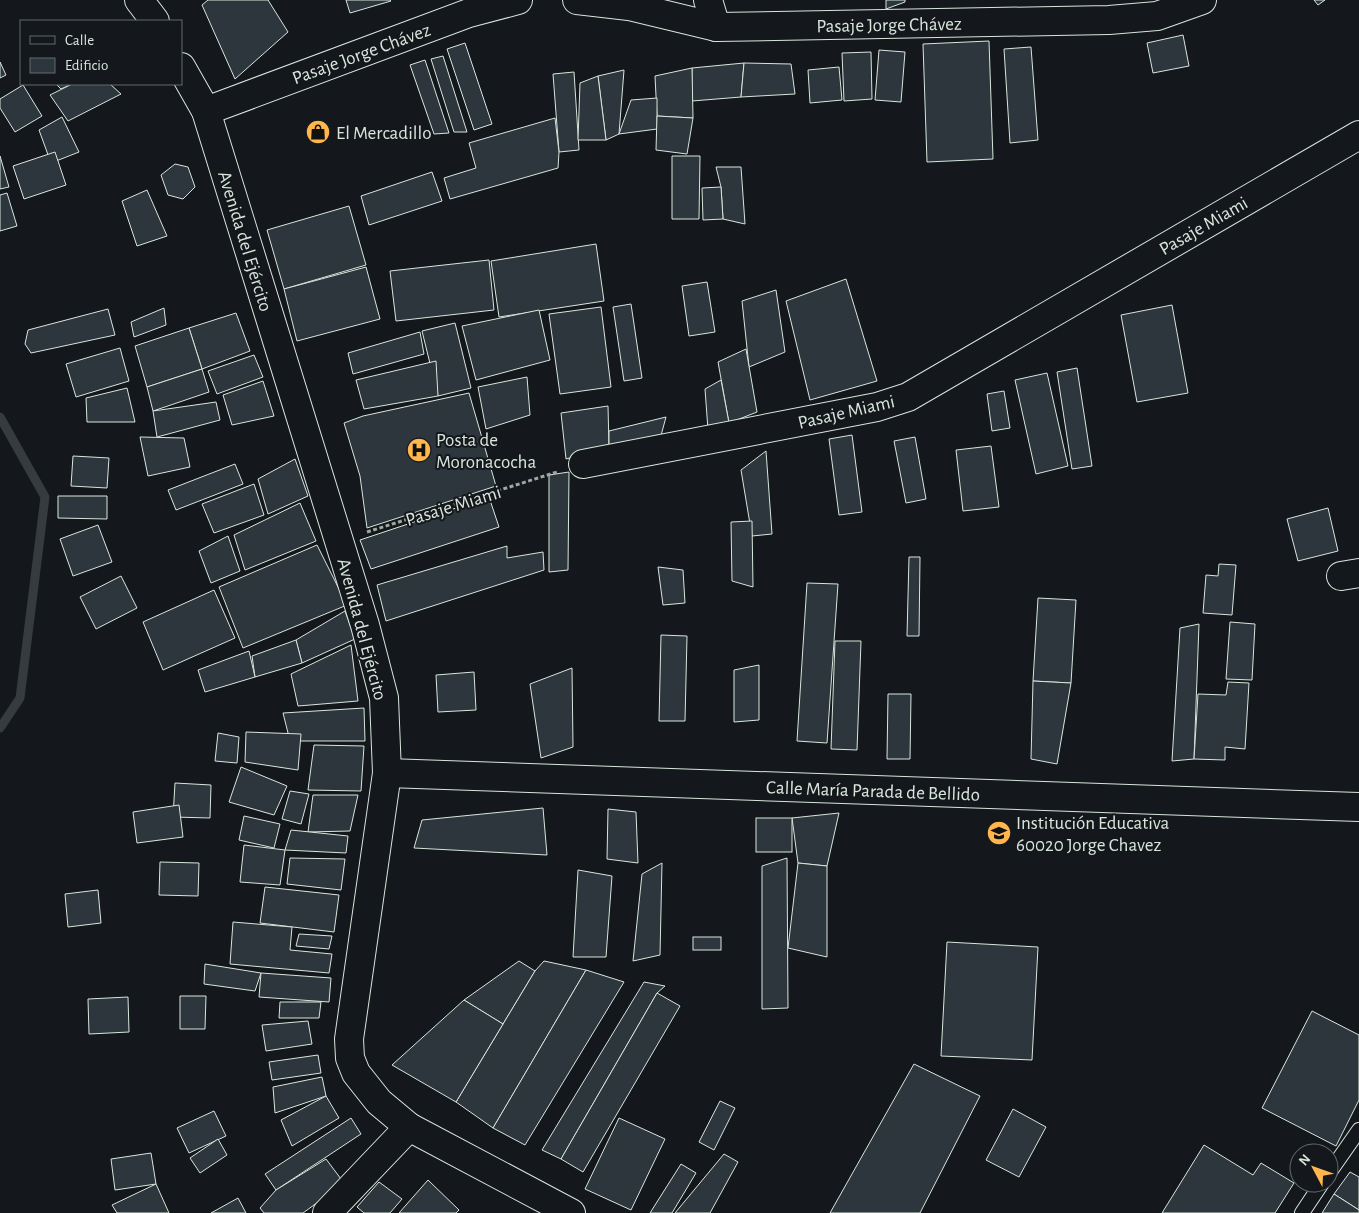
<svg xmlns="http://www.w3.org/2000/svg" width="1359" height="1213" font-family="'Alegreya Sans',sans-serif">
<rect width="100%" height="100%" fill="#14181c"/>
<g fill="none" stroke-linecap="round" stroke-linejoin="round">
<!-- stream -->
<polyline stroke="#363b3e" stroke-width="9" points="0,417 45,497 20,698 0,728"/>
</g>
<!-- building -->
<g fill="#2c363c" stroke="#d8e6dc">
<polygon points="208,0 268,0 288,32 235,79 202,5"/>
<polygon points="346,0 390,0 391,1 350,13"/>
<polygon points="886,0 905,0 905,2 886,9"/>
<polygon points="1314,0 1325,0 1318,5"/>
<polygon points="1183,35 1189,66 1153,73 1147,43"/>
<polygon points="989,41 993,159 927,162 923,44"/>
<polygon points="465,43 492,124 474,130 447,49"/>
<polygon points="1031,47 1038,140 1010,143 1004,49"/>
<polygon points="879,50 905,52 901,102 875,100"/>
<polygon points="871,52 872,99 844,101 842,53"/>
<polygon points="443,56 467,132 454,132 431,59"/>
<polygon points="425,60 449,133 434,134 410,65"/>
<polygon points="0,62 6,75 0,78"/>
<polygon points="744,63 741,97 692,101 692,68"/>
<polygon points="744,63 791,64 795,94 741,97"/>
<polygon points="839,67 842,100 810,103 808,70"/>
<polygon points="692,68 693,118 657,116 655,76"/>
<polygon points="624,70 619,134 606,140 598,76"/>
<polygon points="574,72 579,150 559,152 553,74"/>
<polygon points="598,76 606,140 578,140 580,83"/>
<polygon points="56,84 72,84 61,89"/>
<polygon points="72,84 110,84 121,94 68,121 50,95"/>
<polygon points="23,85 42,116 15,132 0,108 0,99"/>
<polygon points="657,98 657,129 619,134 631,100"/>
<polygon points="657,116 693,118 687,154 656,150"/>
<polygon points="62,117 79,152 51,163 39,130"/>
<polygon points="555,118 559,152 558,168 450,199 444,178 476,168 469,143"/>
<polygon points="55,152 66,185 24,199 13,166"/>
<polygon points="0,156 9,187 0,189"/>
<polygon points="672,156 700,156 699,219 672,219"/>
<polygon points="175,164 188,167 195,187 183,199 168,195 161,175"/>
<polygon points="716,167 741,167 745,224 723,219 721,187"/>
<polygon points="432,172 442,201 369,225 361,196"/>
<polygon points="721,187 723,219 703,220 702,188"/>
<polygon points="147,190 167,236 137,246 122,201"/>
<polygon points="7,193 17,226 0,231 0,195"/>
<polygon points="349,206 366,265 284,289 267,230"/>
<polygon points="596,244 604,301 499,317 491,261"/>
<polygon points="489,260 494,310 396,321 390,271"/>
<polygon points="366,267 380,319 297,341 284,289"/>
<polygon points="846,279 877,381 810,400 786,301"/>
<polygon points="707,282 715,332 689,336 682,286"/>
<polygon points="776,290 785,352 749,367 742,301"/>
<polygon points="631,304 642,378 624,381 613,307"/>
<polygon points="1172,305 1188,393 1137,402 1121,315"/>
<polygon points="601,307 611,387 560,394 549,314"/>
<polygon points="164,308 166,325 134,337 131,322"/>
<polygon points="108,309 115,335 31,353 25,344 28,330"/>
<polygon points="539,310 550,360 476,380 462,326"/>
<polygon points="236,313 250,351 202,369 189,328"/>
<polygon points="455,323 471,388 438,396 422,331"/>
<polygon points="189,328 202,369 147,387 135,346"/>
<polygon points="420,332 424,354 353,374 348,353"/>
<polygon points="120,348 129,381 76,397 66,364"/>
<polygon points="746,349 757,412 729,423 718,362"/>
<polygon points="254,355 263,377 217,394 208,371"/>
<polygon points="436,361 438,396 364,409 356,380"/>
<polygon points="1077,368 1092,466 1072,469 1057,372"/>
<polygon points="202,369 209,392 153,411 147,387"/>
<polygon points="1047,373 1068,466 1036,474 1015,380"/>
<polygon points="527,377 530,415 486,429 478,387"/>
<polygon points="721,380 729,423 708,430 705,389"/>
<polygon points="263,381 274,416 232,425 223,395"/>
<polygon points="127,388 135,422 87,422 86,398"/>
<polygon points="1004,391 1010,428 992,431 987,394"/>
<polygon points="469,393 496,486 367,528 360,476 344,423 363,416"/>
<polygon points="216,402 220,420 157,437 153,411"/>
<polygon points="608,406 609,447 566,459 561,413"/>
<polygon points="666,417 659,443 609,447 609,431"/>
<polygon points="852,435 862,512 839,515 829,439"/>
<polygon points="140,437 184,438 190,467 148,476"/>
<polygon points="915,437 926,499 906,503 894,441"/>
<polygon points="991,446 999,507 963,511 956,450"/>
<polygon points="766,451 772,534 752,536 741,470"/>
<polygon points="73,456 109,458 107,488 71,486"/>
<polygon points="295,459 308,496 268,514 258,479"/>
<polygon points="235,464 243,484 176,510 168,490"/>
<polygon points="569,472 568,570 549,572 549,475"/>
<polygon points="254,484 264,515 214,533 202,504"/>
<polygon points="58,496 107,496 107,519 58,518"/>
<polygon points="489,497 499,527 371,569 360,540"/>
<polygon points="300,503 316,541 245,570 234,535"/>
<polygon points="1328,508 1338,551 1298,561 1287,519"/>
<polygon points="752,521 753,587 732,581 731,522"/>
<polygon points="98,525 112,562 73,576 60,539"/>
<polygon points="228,536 240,571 211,583 199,551"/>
<polygon points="317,545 347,605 243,648 219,587"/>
<polygon points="507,546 507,558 543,552 544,570 386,621 377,585"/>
<polygon points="909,557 920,557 919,636 907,636"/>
<polygon points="1219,564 1236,565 1232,615 1203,613 1206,575 1218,576"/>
<polygon points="658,567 683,570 685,603 663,605"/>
<polygon points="121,576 137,608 96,629 80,597"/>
<polygon points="807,583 838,584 827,743 797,741"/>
<polygon points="214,590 235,638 163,670 143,622"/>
<polygon points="1038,598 1076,600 1071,683 1033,681"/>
<polygon points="345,611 355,639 302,663 296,640"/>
<polygon points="1230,622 1255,624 1252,680 1226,679"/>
<polygon points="1199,624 1194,759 1172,761 1180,628"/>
<polygon points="661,635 687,636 685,721 659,721"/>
<polygon points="296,640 302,663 255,677 252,656"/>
<polygon points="835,641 861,641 857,750 831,749"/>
<polygon points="351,645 358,701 298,706 291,674"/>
<polygon points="249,651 255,677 205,692 198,670"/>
<polygon points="759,665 759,720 734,722 734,670"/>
<polygon points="572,668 573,747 541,758 530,684"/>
<polygon points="474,672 476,710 438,712 436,675"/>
<polygon points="1033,681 1071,683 1057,764 1031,759"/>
<polygon points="1228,682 1249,683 1245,749 1225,747 1225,760 1194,759 1198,694 1226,695"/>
<polygon points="888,694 911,694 910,759 887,759"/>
<polygon points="364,708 365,741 290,741 283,713"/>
<polygon points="246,732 301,734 298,770 245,762"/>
<polygon points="218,733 239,737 237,763 215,761"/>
<polygon points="314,745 364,746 361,791 308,790"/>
<polygon points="241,767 287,786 274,815 229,802"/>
<polygon points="175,783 211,785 210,818 173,817"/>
<polygon points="290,791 309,794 301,824 282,819"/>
<polygon points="313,795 358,795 350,831 308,832"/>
<polygon points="179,805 183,837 137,843 133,812"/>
<polygon points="543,808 547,855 414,848 422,820"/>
<polygon points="608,809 636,812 638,863 607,859"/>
<polygon points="839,813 827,866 798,863 792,818"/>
<polygon points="244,816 280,824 274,848 239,840"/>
<rect x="756" y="818" width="36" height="34"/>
<polygon points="291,830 348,836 346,853 285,850"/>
<polygon points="244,845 285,850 280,885 240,882"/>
<polygon points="290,858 345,859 341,890 287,884"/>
<polygon points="787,858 788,1008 762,1009 762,866"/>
<polygon points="160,862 199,863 198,896 159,895"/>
<polygon points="662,863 660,955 633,961 642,874"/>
<polygon points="798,863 827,866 827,957 788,948"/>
<polygon points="578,870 612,876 606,957 573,957"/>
<polygon points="265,887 339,895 334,932 260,923"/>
<polygon points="98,890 101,923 68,927 65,894"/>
<polygon points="233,922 292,927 290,950 332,954 329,973 230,964"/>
<polygon points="299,934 332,936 329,949 296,946"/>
<rect x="693" y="937" width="28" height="13"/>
<polygon points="947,942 1038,947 1032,1060 941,1056"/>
<polygon points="519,961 535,971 503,1024 464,1000"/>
<polygon points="544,961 586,970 493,1128 456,1102 535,971"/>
<polygon points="205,964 261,973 255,991 204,984"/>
<polygon points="586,970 624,982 525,1145 493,1128"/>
<polygon points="261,973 331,978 329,1002 259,997"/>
<polygon points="644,982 665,986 657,993 561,1159 542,1150"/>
<polygon points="657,993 680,1006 583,1172 561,1159"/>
<polygon points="180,996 206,996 205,1029 180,1029"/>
<polygon points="128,997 129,1032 89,1034 88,999"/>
<polygon points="464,1000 503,1024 456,1102 392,1065"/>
<polygon points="280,1002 321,1002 319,1018 279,1018"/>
<polygon points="1312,1011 1359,1035 1359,1100 1336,1146 1262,1108"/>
<polygon points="308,1021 312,1044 266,1051 262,1025"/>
<polygon points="318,1055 321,1073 272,1080 269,1062"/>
<polygon points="914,1064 980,1096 920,1213 830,1213"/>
<polygon points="322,1077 326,1096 275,1113 273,1087"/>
<polygon points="326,1096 339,1118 292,1146 281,1120"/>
<polygon points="720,1101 735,1108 714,1150 699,1142"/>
<polygon points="1013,1109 1046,1127 1019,1177 986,1160"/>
<polygon points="214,1111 226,1136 189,1153 177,1128"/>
<polygon points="351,1118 361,1134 276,1190 265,1174"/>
<polygon points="619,1118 665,1139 631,1210 585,1189"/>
<polygon points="218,1139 227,1155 200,1173 190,1158"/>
<polygon points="1204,1145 1253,1175 1261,1163 1294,1183 1275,1213 1162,1213"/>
<polygon points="151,1153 156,1184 115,1190 111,1159"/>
<polygon points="724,1154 738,1162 710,1213 675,1213"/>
<polygon points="326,1159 344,1183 303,1213 264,1213 260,1208 276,1190"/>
<polygon points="681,1164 696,1173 672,1213 650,1213"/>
<polygon points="1350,1172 1359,1177 1359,1210 1334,1194"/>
<polygon points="428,1180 459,1210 456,1213 399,1213"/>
<polygon points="379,1182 402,1199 390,1213 364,1213 357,1207"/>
<polygon points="156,1184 169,1213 117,1213 112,1205"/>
<polygon points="1334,1194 1359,1210 1359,1213 1322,1213"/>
<polygon points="238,1198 246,1213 211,1213"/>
</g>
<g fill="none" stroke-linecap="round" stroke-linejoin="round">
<!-- service casing -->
<g stroke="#d8e6dc" stroke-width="16">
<g id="service">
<polyline points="1329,1173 1359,1130"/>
<polyline points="1302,1213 1322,1183"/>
</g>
</g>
<!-- minor casing -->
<g stroke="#d8e6dc" stroke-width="30">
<g id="minor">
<polyline points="577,0 629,6 716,27 1109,20 1157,16 1202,0"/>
<polyline points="708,0 716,27"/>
<polyline points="206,111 469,13 518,0"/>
<polyline points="583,464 877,407 908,397 1359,135"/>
<polyline points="1341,576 1359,573"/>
<polyline points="387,773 1359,807"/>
<polyline points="327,1213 409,1127"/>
</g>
</g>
<!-- secondary casing -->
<g stroke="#d8e6dc" stroke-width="30">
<g id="secondary">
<polyline points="139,0 155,21"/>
<polyline points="181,67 206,111 365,625 384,698 387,773 349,1039 350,1058 356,1073 379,1102 409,1127 571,1213"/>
</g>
</g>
<!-- path -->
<polyline stroke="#9da8a2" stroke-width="3" stroke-dasharray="4 2.5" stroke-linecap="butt" points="367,532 557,472"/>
<!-- service -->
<use href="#service" stroke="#14181c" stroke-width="14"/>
<!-- minor -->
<use href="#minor" stroke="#14181c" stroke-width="28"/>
<!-- secondary -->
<use href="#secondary" stroke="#14181c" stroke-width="28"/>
</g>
<!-- icons -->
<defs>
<g id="shop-disc" transform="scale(1.25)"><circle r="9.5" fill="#ffb74d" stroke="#14181c"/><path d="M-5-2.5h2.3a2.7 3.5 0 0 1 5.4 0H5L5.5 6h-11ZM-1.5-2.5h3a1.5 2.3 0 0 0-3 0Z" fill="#111"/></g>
<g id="hospital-disc" transform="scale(1.25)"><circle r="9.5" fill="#ffb74d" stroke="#14181c"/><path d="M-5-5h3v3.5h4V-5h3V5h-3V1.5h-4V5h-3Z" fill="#111"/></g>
<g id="school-disc" transform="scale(1.25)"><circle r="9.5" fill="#ffb74d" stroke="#14181c"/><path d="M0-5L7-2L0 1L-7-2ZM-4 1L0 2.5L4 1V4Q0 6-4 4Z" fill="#111"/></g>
</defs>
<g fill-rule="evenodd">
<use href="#shop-disc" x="318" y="132"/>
<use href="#hospital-disc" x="419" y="450"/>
<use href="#school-disc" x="999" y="833"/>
</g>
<g text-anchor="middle" stroke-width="4" stroke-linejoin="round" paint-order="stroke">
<!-- street labels -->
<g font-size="19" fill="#d8e6dc" stroke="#14181c">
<text transform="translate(889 24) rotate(-1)" y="7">Pasaje Jorge Chávez</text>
<text transform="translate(361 53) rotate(-20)" y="7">Pasaje Jorge Chávez</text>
<text transform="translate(1203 225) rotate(-30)" y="7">Pasaje Miami</text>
<text transform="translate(246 241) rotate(73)" y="7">Avenida del Ejército</text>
<text transform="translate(846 411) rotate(-13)" y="7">Pasaje Miami</text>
<text transform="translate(453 505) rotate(-17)" y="7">Pasaje Miami</text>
<text transform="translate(363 629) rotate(75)" y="7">Avenida del Ejército</text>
<text transform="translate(873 790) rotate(2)" y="7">Calle María Parada de Bellido</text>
</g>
<!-- poi labels -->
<g font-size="19" fill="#d8e6dc" stroke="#14181c" text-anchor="start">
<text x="336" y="139">El Mercadillo</text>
<text x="436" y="446">Posta de<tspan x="436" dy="22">Moronacocha</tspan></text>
<text x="1016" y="829">Institución Educativa<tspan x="1016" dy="22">60020 Jorge Chavez</tspan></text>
</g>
</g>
<!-- legend -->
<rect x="20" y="20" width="162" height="65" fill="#14181c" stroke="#626a69"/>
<rect x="30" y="36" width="25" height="8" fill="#14181c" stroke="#626a69"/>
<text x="65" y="45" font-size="15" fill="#d8e6dc">Calle</text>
<rect x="30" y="58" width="25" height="15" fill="#2c363c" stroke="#626a69"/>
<text x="65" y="70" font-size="15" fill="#d8e6dc">Edificio</text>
<!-- north arrow -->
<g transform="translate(1314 1168) rotate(311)"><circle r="24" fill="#14181c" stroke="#626a69"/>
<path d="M0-4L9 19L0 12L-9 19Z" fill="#ffb74d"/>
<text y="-8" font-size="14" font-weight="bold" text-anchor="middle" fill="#d8e6dc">N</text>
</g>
</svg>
